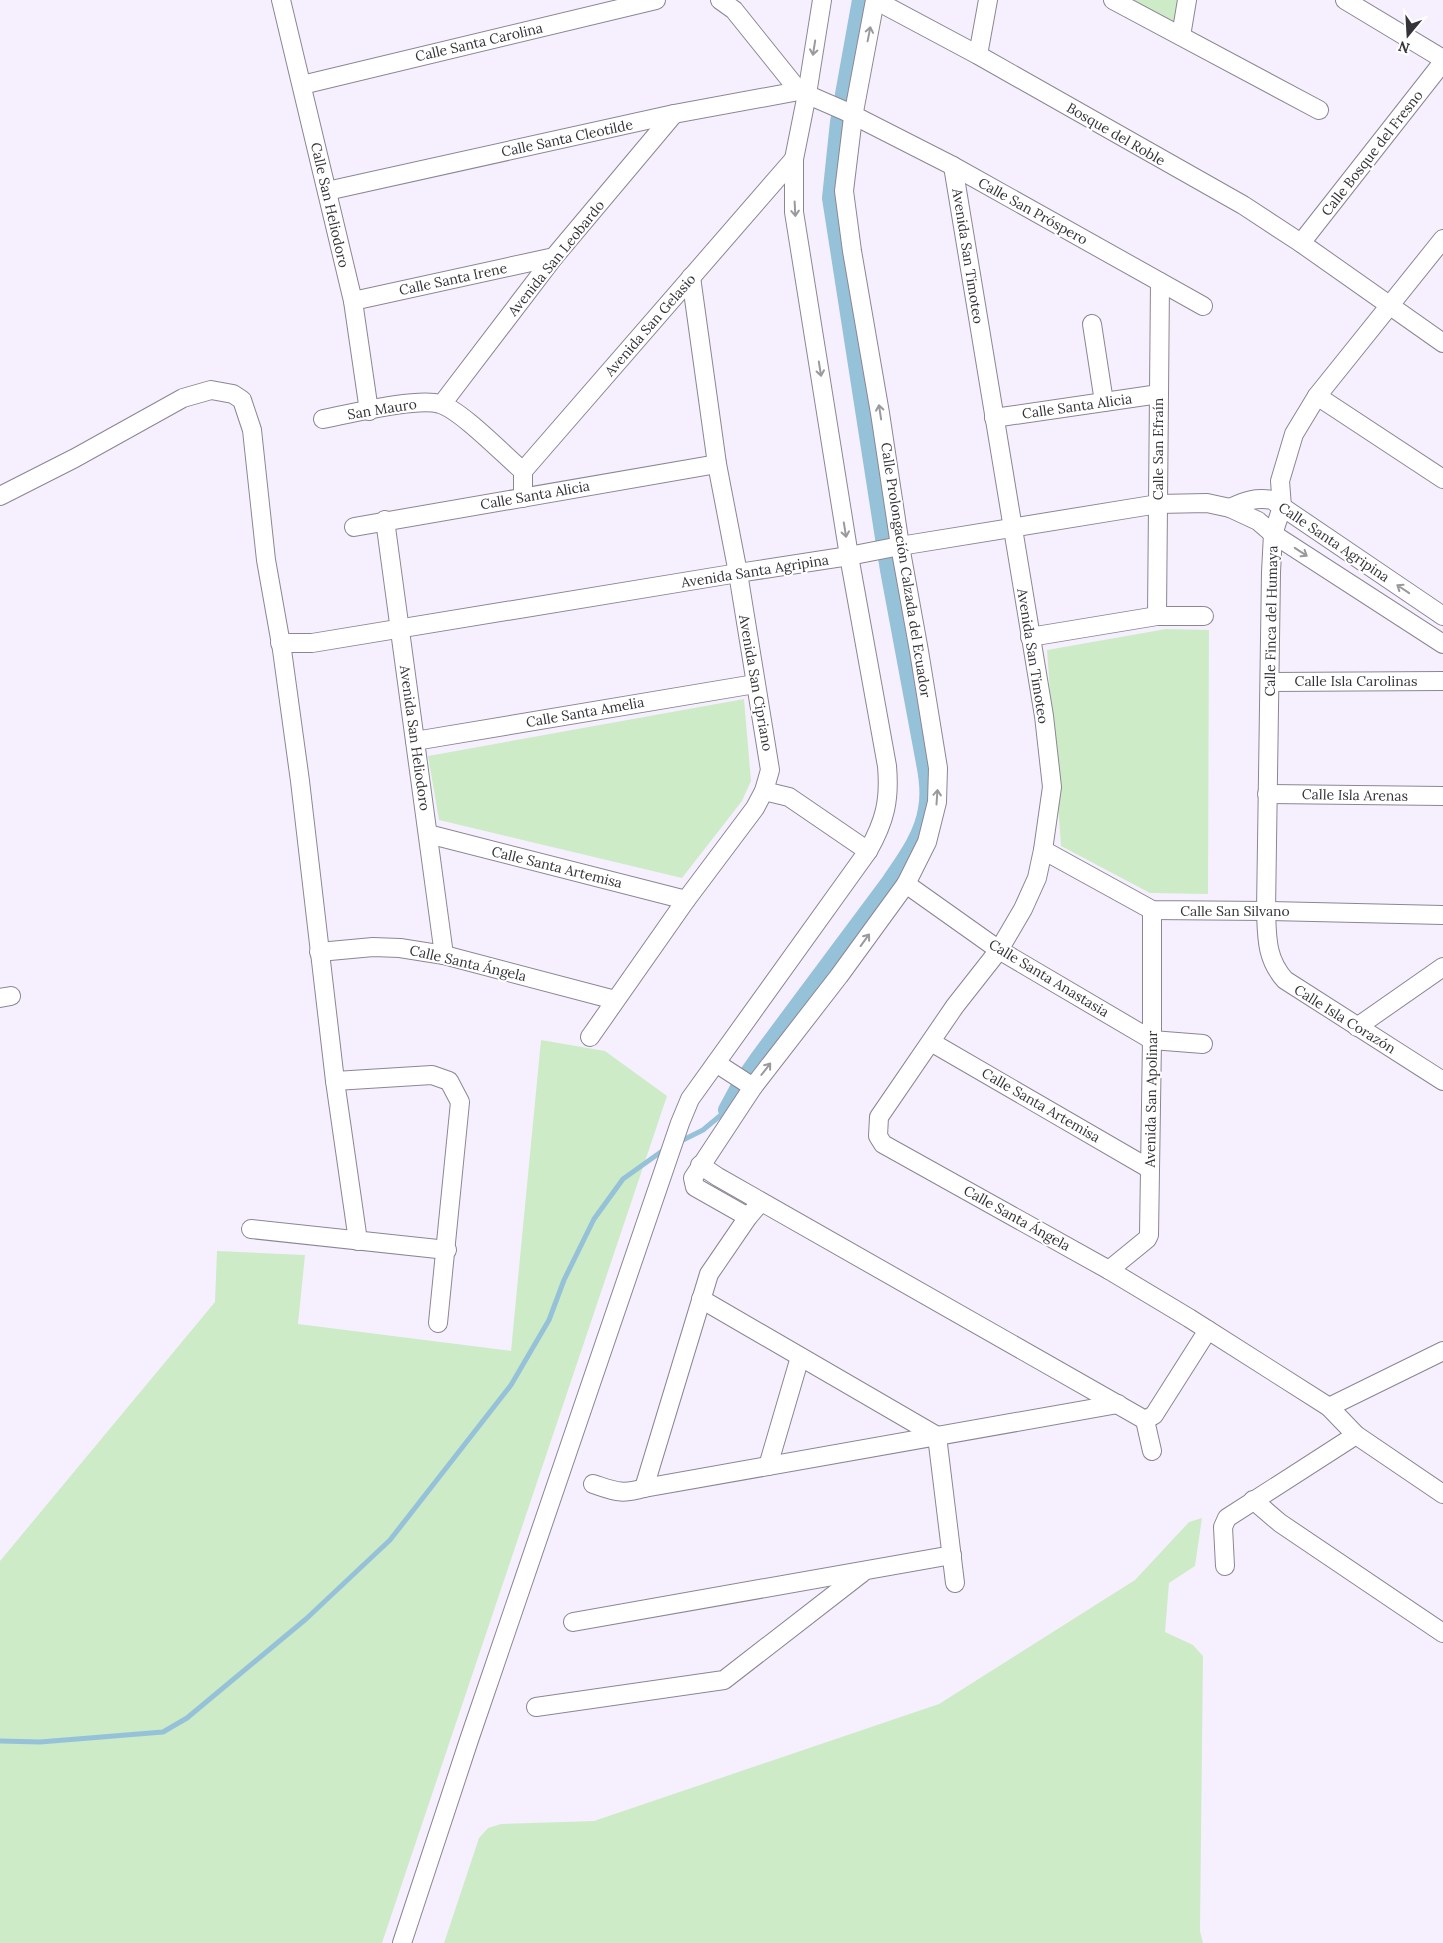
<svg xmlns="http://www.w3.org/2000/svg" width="1443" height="1943" font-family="Lora,serif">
<rect width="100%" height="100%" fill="#f6f0fe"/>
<!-- green -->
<g fill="#ceebc7">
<polygon points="1128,0 1179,0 1174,26"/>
<polygon points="1166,629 1209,630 1208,894 1150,893 1061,846 1047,650"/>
<polygon points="744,699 751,781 742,801 682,878 439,820 428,756"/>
<polygon points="541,1040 605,1051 667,1096 382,1943 0,1943 0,1561 215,1302 217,1251 305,1255 298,1324 511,1351"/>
<polygon points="1202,1518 1195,1566 1169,1583 1165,1632 1193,1645 1203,1656 1200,1931 1203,1943 444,1943 479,1838 488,1828 501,1824 594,1821 939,1704 1135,1580 1189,1522"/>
</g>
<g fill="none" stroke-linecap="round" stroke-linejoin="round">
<!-- stream -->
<g stroke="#95c2d9" stroke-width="5">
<polyline points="679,1142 703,1130 727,1110"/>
<polyline points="0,1741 40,1742 163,1732 187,1718 306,1619 390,1540 511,1385 549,1320 564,1280 594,1219 623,1179 665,1149"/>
</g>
<!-- canal -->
<path stroke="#95c2d9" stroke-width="18" d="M 727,1110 L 741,1084 L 759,1058 L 890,882 C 905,860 923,836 927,809 C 930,794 928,778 925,763 L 889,570 L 831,198 L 839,122 L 861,0"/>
<!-- street casing -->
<g stroke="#8c8693" stroke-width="20">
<g id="street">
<polyline points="281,0 353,301 369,411"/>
<polyline points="720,0 734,10 799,91"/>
<polyline points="875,0 978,55 1243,205 1301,243 1443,343"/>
<polyline points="1113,0 1319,110"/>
<polyline points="1345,0 1443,59"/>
<polyline points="1181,36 1187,0"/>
<polyline points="978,55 988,0"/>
<polyline points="302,85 656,0"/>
<polyline points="953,166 1044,716 1052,787 1043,850 1037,878 1023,909 999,950 955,1006 879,1117 878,1136 883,1144 1109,1270 1189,1318 1329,1407 1356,1435 1443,1494"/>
<polyline points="327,191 674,114 799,91 845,111 953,166 1203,306"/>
<path d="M 1443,239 L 1317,396 L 1294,434 L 1280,481 L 1282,507 L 1273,534 L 1271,572 L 1266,911 C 1267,937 1266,959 1285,980 L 1443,1081"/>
<polyline points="1301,243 1443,62"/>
<polyline points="353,301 554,257"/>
<polyline points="1092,324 1104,402"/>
<polyline points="1317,396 1443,479"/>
<polyline points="442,404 554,257 674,114"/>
<polyline points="994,418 1159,394"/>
<path d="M 323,419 C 349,414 418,397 440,404 C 461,410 505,456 523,471"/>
<polyline points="0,496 75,458 183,398 211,390 233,394 242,400 252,430 266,560 282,650 300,781 335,1081 358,1241"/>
<polyline points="523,498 523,471 794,159"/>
<path d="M 1230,508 C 1245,501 1256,497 1272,500 L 1443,616"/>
<polyline points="385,520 444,955"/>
<polyline points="354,527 717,464"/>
<polyline points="1157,616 1160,282"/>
<polyline points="1030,637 1157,616 1204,616"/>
<polyline points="280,643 312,643 738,573 849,556 900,546 1158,504 1207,503 1230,508 1258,521 1273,534 1443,644"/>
<polyline points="1270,682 1443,681"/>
<polyline points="415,741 755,684"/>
<polyline points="764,791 789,797 868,851"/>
<polyline points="1267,794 1443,796"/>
<polyline points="428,834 686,900"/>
<polyline points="1043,850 1152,910 1266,911 1443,915"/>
<polyline points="906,884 999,950 1152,1040 1203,1044"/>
<polyline points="319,952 373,947 400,948 444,955 615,1000"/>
<polyline points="0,998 11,996"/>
<polyline points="1357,1027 1443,967"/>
<polyline points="590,1037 686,900 755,808 764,791 770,770 738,573 717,464 691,277"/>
<polyline points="931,1042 1150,1169"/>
<polyline points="716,1063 753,1087 839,976 906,884 927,842 937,802 938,768 919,651 900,546 880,413 852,251 844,191 853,117 875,0"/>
<polyline points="335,1081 432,1075 449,1081 460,1102 438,1323"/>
<polyline points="700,1165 718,1177 1145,1420 1152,1451"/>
<polyline points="748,1217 695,1187 693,1178 753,1087"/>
<polyline points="251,1229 447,1250"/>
<polyline points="1109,1270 1147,1239 1149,1235 1152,1040 1152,910"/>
<polyline points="701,1299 937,1436 955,1583"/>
<polyline points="1329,1407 1443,1351"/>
<polyline points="1145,1420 1154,1415 1208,1330"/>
<polyline points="768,1466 800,1357"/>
<path d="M 593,1484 C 615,1491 621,1495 644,1488 L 1118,1404"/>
<polyline points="644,1488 709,1274 748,1217 761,1202"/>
<polyline points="1253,1500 1280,1523 1443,1633"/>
<polyline points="1225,1566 1223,1527 1227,1518 1356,1435"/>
<polyline points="573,1622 952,1555"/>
<polyline points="536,1707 724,1680 862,1573"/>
<path d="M 402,1943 L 469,1740 L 680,1123 L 690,1099 L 868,851 C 885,821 890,800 887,766 L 849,556 L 794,212 L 794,159 L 807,94 L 822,0"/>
</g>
</g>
<!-- street -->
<use href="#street" stroke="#fff" stroke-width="18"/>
</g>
<!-- one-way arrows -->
<defs><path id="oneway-shaft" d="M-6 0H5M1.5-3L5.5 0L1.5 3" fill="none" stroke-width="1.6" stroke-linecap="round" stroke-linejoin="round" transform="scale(1.25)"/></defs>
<g stroke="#9a999c">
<use href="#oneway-shaft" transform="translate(869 34) rotate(-79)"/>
<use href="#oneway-shaft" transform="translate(814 48) rotate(99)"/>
<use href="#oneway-shaft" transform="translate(795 209) rotate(87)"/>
<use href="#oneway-shaft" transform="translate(820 369) rotate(81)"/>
<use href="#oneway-shaft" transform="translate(880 412) rotate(-99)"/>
<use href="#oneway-shaft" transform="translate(845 530) rotate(81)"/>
<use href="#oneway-shaft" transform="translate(1301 552) rotate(33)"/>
<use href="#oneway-shaft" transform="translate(1403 589) rotate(-146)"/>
<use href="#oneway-shaft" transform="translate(937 797) rotate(-86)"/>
<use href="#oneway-shaft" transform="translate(865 940) rotate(-54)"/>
<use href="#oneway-shaft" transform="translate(766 1069) rotate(-52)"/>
</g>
<g text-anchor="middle" stroke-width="4" stroke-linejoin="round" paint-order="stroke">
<!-- street labels -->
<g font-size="14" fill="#353338" stroke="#fff">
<text transform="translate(479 42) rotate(-13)" y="5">Calle Santa Carolina</text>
<text transform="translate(1116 134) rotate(30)" y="5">Bosque del Roble</text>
<text transform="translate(567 138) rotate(-12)" y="5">Calle Santa Cleotilde</text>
<text transform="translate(1372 153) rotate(-52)" y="5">Calle Bosque del Fresno</text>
<text transform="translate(330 205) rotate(77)" y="5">Calle San Heliodoro</text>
<text transform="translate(1033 211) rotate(29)" y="5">Calle San Próspero</text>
<text transform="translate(968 256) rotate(81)" y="5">Avenida San Timoteo</text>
<text transform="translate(556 258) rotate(-51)" y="5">Avenida San Leobardo</text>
<text transform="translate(453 279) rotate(-12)" y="5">Calle Santa Irene</text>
<text transform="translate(650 325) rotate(-49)" y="5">Avenida San Gelasio</text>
<text transform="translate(1077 406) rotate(-8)" y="5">Calle Santa Alicia</text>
<text transform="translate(382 409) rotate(-9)" y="5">San Mauro</text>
<text transform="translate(1158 449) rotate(-90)" y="5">Calle San Efraín</text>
<text transform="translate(535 495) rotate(-10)" y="5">Calle Santa Alicia</text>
<text transform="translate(1334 542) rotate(34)" y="5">Calle Santa Agripina</text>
<text transform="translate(906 570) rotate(81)" y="5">Calle Prolongación Calzada del Ecuador</text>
<text transform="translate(755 571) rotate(-9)" y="5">Avenida Santa Agripina</text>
<text transform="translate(1271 621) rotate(-89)" y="5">Calle Finca del Humaya</text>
<text transform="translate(1033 656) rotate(81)" y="5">Avenida San Timoteo</text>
<text x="1356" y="686">Calle Isla Carolinas</text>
<text transform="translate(756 683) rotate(80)" y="5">Avenida San Cipriano</text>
<text transform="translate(585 712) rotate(-10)" y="5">Calle Santa Amelia</text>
<text transform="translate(415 738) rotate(82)" y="5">Avenida San Heliodoro</text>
<text transform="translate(1355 795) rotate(1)" y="5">Calle Isla Arenas</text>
<text transform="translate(557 867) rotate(14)" y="5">Calle Santa Artemisa</text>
<text x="1235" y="916">Calle San Silvano</text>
<text transform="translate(468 963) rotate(13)" y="5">Calle Santa Ángela</text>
<text transform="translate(1049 978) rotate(31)" y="5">Calle Santa Anastasia</text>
<text transform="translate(1345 1019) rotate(32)" y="5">Calle Isla Corazón</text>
<text transform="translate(1151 1099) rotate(-89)" y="5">Avenida San Apolinar</text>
<text transform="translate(1041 1105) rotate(30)" y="5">Calle Santa Artemisa</text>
<text transform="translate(1017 1218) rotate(29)" y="5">Calle Santa Ángela</text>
</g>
</g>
<!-- north arrow -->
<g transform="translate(1408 35) rotate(198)" stroke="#ffffff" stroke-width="4" paint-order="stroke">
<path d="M0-4L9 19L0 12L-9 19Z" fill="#353338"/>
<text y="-8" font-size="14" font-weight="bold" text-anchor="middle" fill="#353338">N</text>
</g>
</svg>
